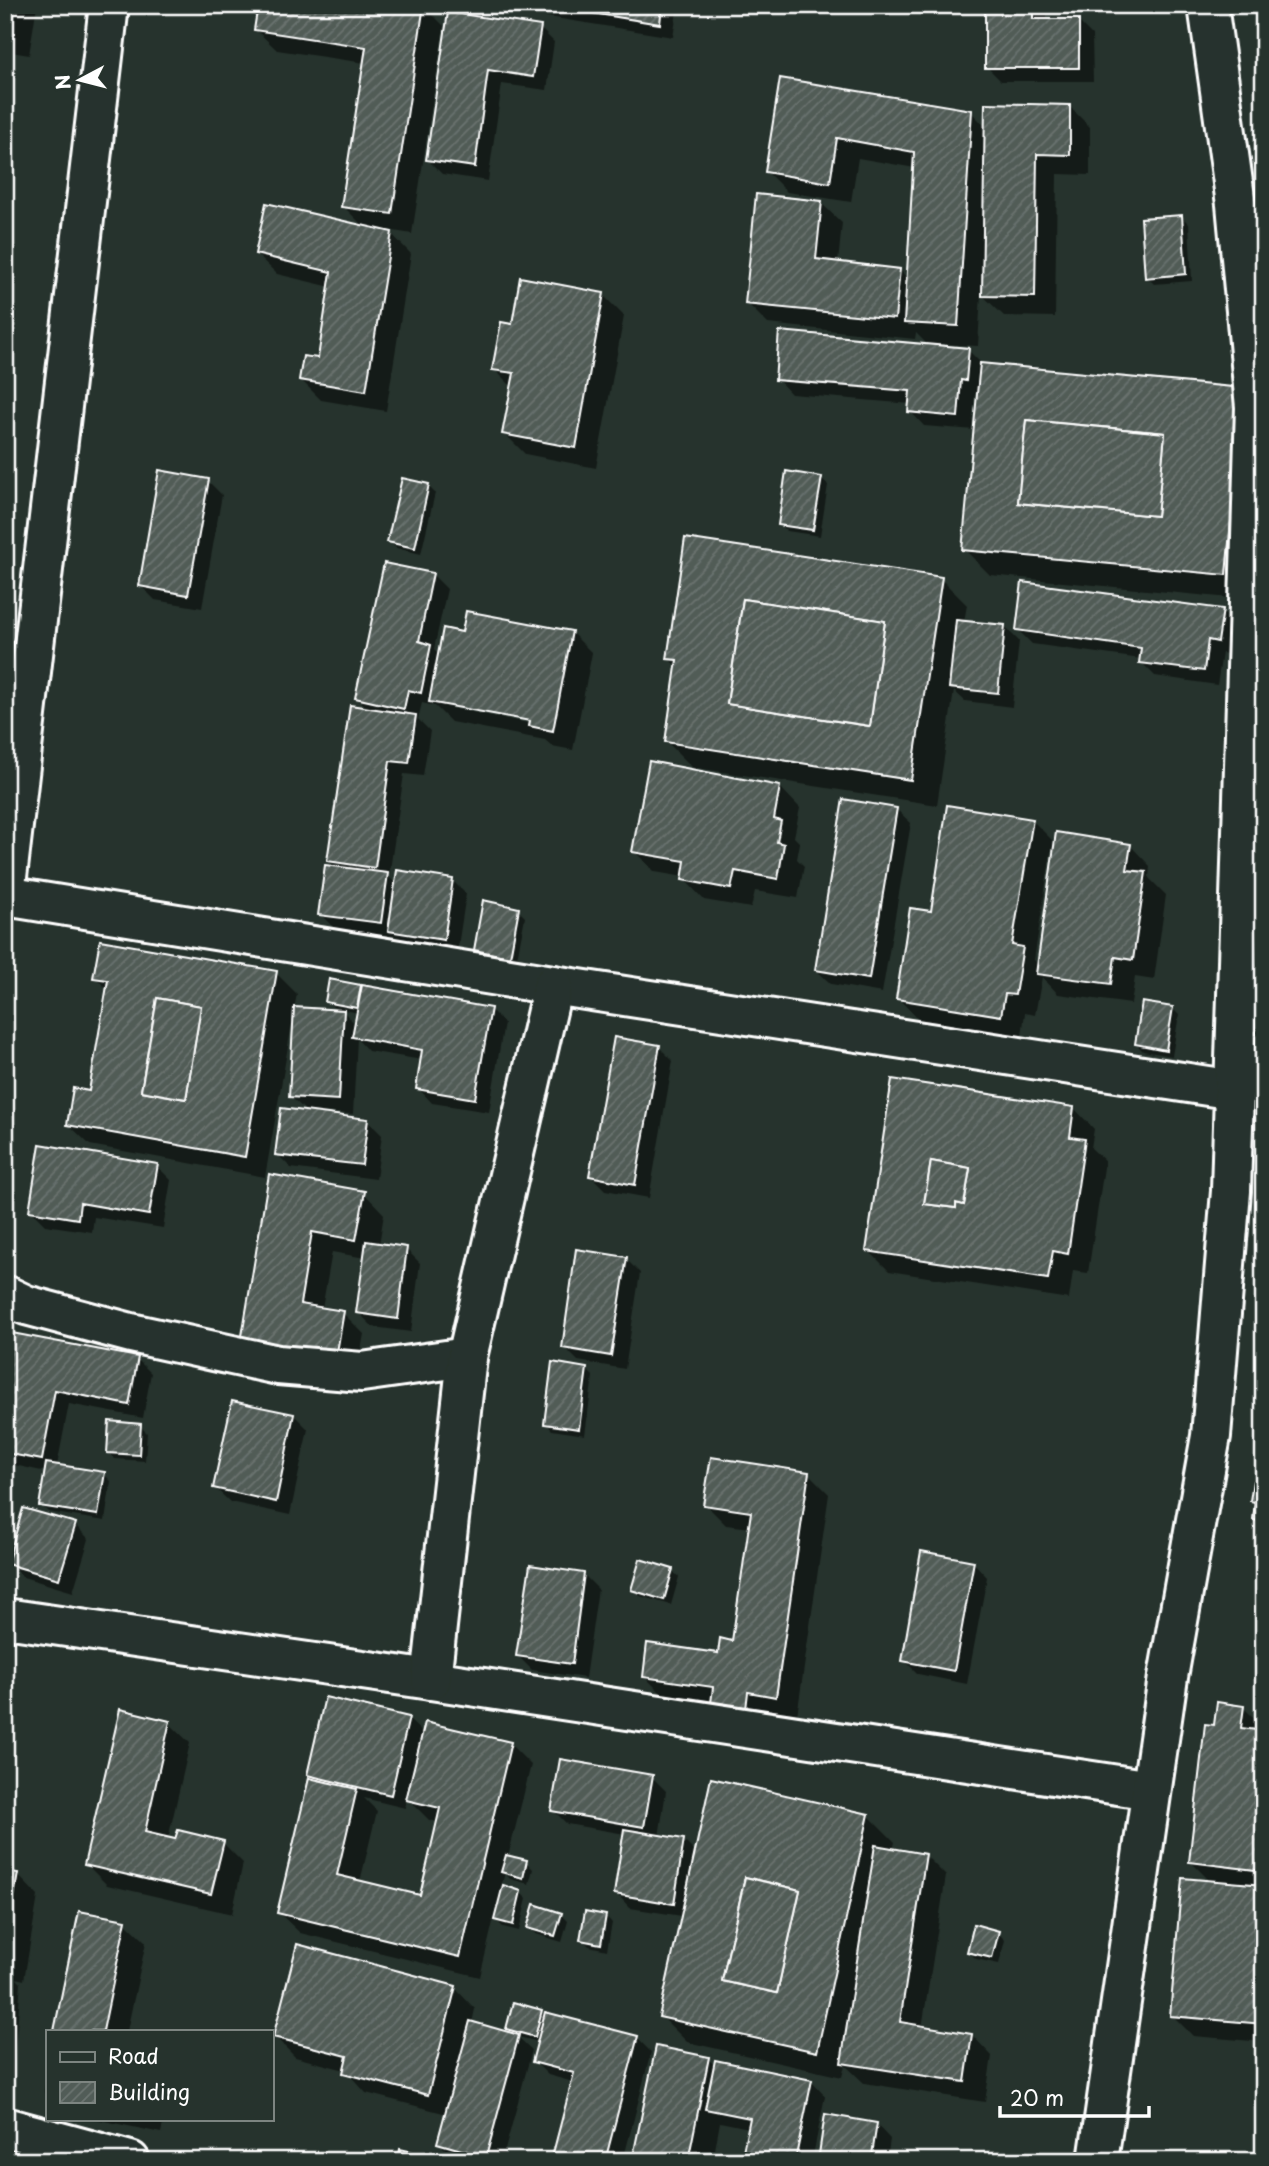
<svg xmlns="http://www.w3.org/2000/svg" width="1269" height="2166" font-family="'Playpen Sans',sans-serif">
<defs>
<pattern id="building-hatch" width="6" height="6" patternUnits="userSpaceOnUse" patternTransform="scale(1.75)"><rect width="6" height="6" fill="#515c57"/><path d="M-1 1l2-2M0 6l6-6M5 7l2-2" fill="none" stroke="#6b7470"/></pattern>
</defs>
<rect width="100%" height="100%" fill="#26332d"/>
<filter id="ink" filterUnits="userSpaceOnUse"><feTurbulence type="fractalNoise" baseFrequency=".0143" numOctaves="2"/><feDisplacementMap in="SourceGraphic" scale="14" xChannelSelector="R" yChannelSelector="G"/><feConvolveMatrix kernelMatrix="1 2 1 2 8 2 1 2 1" color-interpolation-filters="sRGB"/></filter>
<g filter="url(#ink)">
<!-- shadow -->
<g fill="#0007" fill-rule="evenodd">
<polygon points="5,5 37,5 29,55 5,51"/>
<polygon points="423,5 444,26 412,234 388,230 411,254 386,411 321,400 301,380 319,360 331,287 277,274 256,254 364,227 343,206 365,63 277,50 256,30"/>
<polygon points="471,5 678,5 673,37 536,15 531,10 531,14"/>
<polygon points="987,5 1047,5 1047,21 1078,21 1092,35 1093,81 1001,81 987,67"/>
<polygon points="450,14 540,28 554,42 547,90 502,84 488,181 442,174 428,160"/>
<path d="M 782,80 L 971,112 L 986,127 L 1070,107 L 1090,127 L 1090,175 L 1057,174 L 1055,317 L 1004,316 L 981,294 L 978,346 L 940,344 L 940,347 L 968,350 L 982,364 L 1243,390 L 1251,600 L 990,575 L 964,549 L 975,430 L 924,426 L 910,411 L 911,404 L 791,394 L 777,379 L 929,346 L 916,333 L 915,339 L 768,324 L 747,303 L 821,203 L 842,223 L 838,263 L 900,270 L 908,279 L 915,168 L 858,158 L 851,202 L 787,192 L 766,171 ZM 975,393 L 979,394 L 975,428 L 972,428 Z"/>
<polygon points="5,150 11,156 5,202"/>
<polygon points="1182,217 1189,224 1192,281 1154,284 1147,277"/>
<polygon points="603,295 624,316 596,468 525,454 504,433 513,388 494,369 513,326"/>
<polygon points="5,421 8,424 5,443"/>
<polygon points="821,479 828,485 820,536 787,531 780,524"/>
<polygon points="208,481 222,495 202,608 155,600 141,586"/>
<polygon points="428,486 435,493 421,554 396,548 389,541"/>
<path d="M 433,575 L 447,589 L 434,649 L 439,655 L 464,634 L 571,632 L 592,653 L 573,750 L 552,746 L 545,740 L 451,722 L 435,706 L 422,703 L 418,719 L 430,731 L 423,776 L 404,774 L 389,877 L 397,885 L 452,880 L 466,894 L 457,953 L 404,944 L 394,935 L 394,937 L 334,928 L 320,914 L 336,868 L 328,861 L 369,709 L 357,698 ZM 452,704 L 539,721 L 538,725 L 452,708 Z"/>
<polygon points="941,579 967,605 964,622 1005,627 1019,641 1012,707 965,701 954,691 937,805 697,768 697,772 667,742 678,668 669,659"/>
<polygon points="1222,611 1236,625 1232,655 1222,653 1217,685 1155,676 1141,662 1141,659 1032,644 1018,630"/>
<polygon points="780,787 800,808 794,837 800,843 797,859 804,866 798,898 755,891 751,908 704,900 684,879 684,877 655,872 634,851"/>
<polygon points="896,809 911,823 882,993 831,984 816,970"/>
<path d="M 1032,820 L 1056,844 L 1130,845 L 1150,866 L 1149,878 L 1166,895 L 1154,980 L 1135,977 L 1131,1004 L 1058,994 L 1042,977 L 1035,1015 L 1025,1013 L 1022,1036 L 918,1019 L 898,998 L 932,913 ZM 1051,851 L 1055,851 L 1039,965 L 1034,960 Z"/>
<polygon points="518,910 525,917 516,963 483,956 476,949"/>
<path d="M 276,973 L 297,994 L 294,1009 L 337,1011 L 327,1001 L 360,987 L 363,989 L 490,1009 L 504,1023 L 489,1112 L 432,1103 L 418,1088 L 422,1060 L 368,1051 L 357,1039 L 353,1114 L 319,1112 L 318,1114 L 367,1120 L 382,1135 L 376,1179 L 291,1168 L 277,1154 L 308,1113 L 291,1097 L 295,1018 L 293,1018 L 265,1177 L 90,1145 L 69,1125 L 90,1093 L 108,990 L 95,977 ZM 341,1009 L 358,1013 L 356,1025 Z"/>
<polygon points="1172,1008 1179,1015 1172,1056 1143,1051 1136,1044"/>
<polygon points="659,1047 673,1061 649,1198 605,1190 591,1176"/>
<polygon points="1074,1108 1094,1129 1091,1148 1105,1161 1088,1273 1073,1271 1069,1299 889,1271 868,1250"/>
<polygon points="157,1166 171,1180 163,1228 94,1217 92,1232 45,1225 31,1211"/>
<polygon points="271,1176 364,1193 384,1214 379,1245 406,1249 420,1263 411,1332 373,1327 358,1312 365,1258 332,1252 322,1309 343,1313 364,1334 356,1378 263,1362"/>
<polygon points="626,1259 640,1273 625,1369 578,1361 564,1347"/>
<polygon points="137,1359 151,1373 143,1418 69,1404 57,1466 104,1474 111,1481 105,1521 48,1512 41,1505 46,1472 5,1463 5,1382"/>
<polygon points="586,1369 593,1376 585,1435 552,1430 546,1423"/>
<polygon points="294,1415 308,1429 290,1515 230,1502 215,1488"/>
<polygon points="140,1426 147,1433 145,1461 115,1459 108,1452"/>
<polygon points="808,1473 829,1494 797,1716 768,1712 766,1728 665,1697 644,1676 720,1655 734,1643 751,1528 726,1525 705,1504"/>
<polygon points="1264,1485 1264,1527 1254,1519 1257,1505 1252,1500"/>
<polygon points="75,1525 89,1539 73,1592 23,1577 9,1563"/>
<polygon points="973,1562 987,1577 967,1684 918,1674 904,1660"/>
<polygon points="672,1571 679,1577 671,1605 640,1596 633,1589"/>
<polygon points="584,1575 598,1589 585,1678 532,1670 518,1656"/>
<polygon points="1243,1707 1264,1728 1264,2042 1193,2036 1172,2015 1212,1883 1190,1861 1216,1727"/>
<path d="M 408,1719 L 424,1734 L 510,1744 L 531,1765 L 508,1857 L 526,1862 L 533,1869 L 529,1884 L 510,1879 L 505,1873 L 501,1887 L 520,1892 L 527,1899 L 519,1931 L 503,1927 L 494,1918 L 480,1977 L 300,1933 L 279,1913 L 315,1781 L 308,1774 ZM 364,1798 L 405,1808 L 407,1798 L 429,1820 L 438,1822 L 421,1897 L 360,1882 L 377,1811 Z"/>
<polygon points="169,1723 190,1743 168,1839 223,1843 243,1863 232,1914 107,1885 86,1864"/>
<polygon points="652,1777 666,1791 659,1837 683,1840 696,1853 869,1816 895,1842 893,1850 926,1856 946,1876 922,2028 972,2035 992,2056 985,2102 864,2083 845,2065 842,2077 687,2042 661,2016 682,1916 630,1908 616,1893 625,1834 567,1824 553,1810"/>
<polygon points="5,1873 18,1875 38,1896 24,1980 16,1978 21,1983 12,2084 5,2083"/>
<polygon points="80,1913 125,1922 146,1942 127,2031 56,2031"/>
<polygon points="561,1914 568,1921 562,1942 536,1934 529,1927"/>
<polygon points="606,1916 612,1923 607,1950 589,1946 582,1939"/>
<polygon points="998,1933 1005,1940 999,1964 976,1959 969,1952"/>
<polygon points="455,1988 475,2009 472,2023 514,2035 508,2029 541,2012 545,2016 637,2038 651,2052 623,2161 553,2161 573,2082 548,2075 534,2061 539,2042 518,2037 532,2050 502,2161 467,2161 453,2157 439,2143 447,2114 366,2093 345,2070 295,2057 274,2036"/>
<polygon points="708,2059 716,2066 811,2081 825,2096 812,2161 743,2161 749,2128 720,2122 713,2161 634,2161"/>
<polygon points="47,2075 47,2095 44,2092"/>
<polygon points="95,2119 164,2119 161,2133"/>
<polygon points="876,2124 890,2139 887,2161 819,2161"/>
</g>
<!-- building -->
<g fill="url(#building-hatch)" stroke="#fff" stroke-width="2" fill-rule="evenodd">
<polygon points="5,5 14,5 9,35 5,34"/>
<polygon points="258,5 424,5 392,214 341,207 366,47 254,30"/>
<polygon points="543,5 662,5 660,24"/>
<polygon points="985,5 1033,5 1033,19 1079,19 1079,68 985,68"/>
<polygon points="448,12 541,26 533,77 488,70 475,167 426,160"/>
<polygon points="780,78 972,110 958,326 904,323 914,152 837,138 830,183 765,172"/>
<polygon points="985,103 1070,105 1070,155 1037,154 1035,297 982,296"/>
<polygon points="756,194 822,201 816,259 900,269 895,319 745,304"/>
<polygon points="266,203 392,232 366,391 299,380 303,356 318,358 331,272 255,254"/>
<polygon points="1182,215 1186,274 1145,278 1141,218"/>
<polygon points="520,277 604,293 576,448 502,434 514,373 492,370 501,322 512,324"/>
<polygon points="779,331 969,348 966,381 961,380 958,417 908,412 910,391 775,380"/>
<path d="M 980,363 L 1243,388 L 1226,575 L 962,550 ZM 1026,420 L 1165,433 L 1157,516 L 1018,503 Z"/>
<polygon points="1026,420 1165,433 1157,516 1018,503"/>
<polygon points="159,470 209,479 188,595 139,586"/>
<polygon points="786,471 822,477 813,530 778,525"/>
<polygon points="402,478 429,484 415,548 387,542"/>
<path d="M 685,538 L 942,577 L 911,780 L 665,742 L 677,660 L 667,659 ZM 743,599 L 885,621 L 870,726 L 727,704 Z"/>
<polygon points="384,563 433,573 419,641 431,645 421,693 408,690 404,709 355,698"/>
<polygon points="1022,582 1223,609 1218,642 1208,640 1204,671 1139,663 1141,648 1016,630"/>
<polygon points="743,599 885,621 870,726 727,704"/>
<polygon points="466,611 572,631 553,731 529,726 530,721 429,702 443,628 462,632"/>
<polygon points="956,620 1005,625 998,693 949,688"/>
<polygon points="350,705 416,715 409,763 390,761 375,868 327,861"/>
<polygon points="649,761 780,786 774,819 781,821 777,842 784,844 778,879 735,871 731,889 682,880 685,861 632,852"/>
<polygon points="843,799 897,808 869,979 815,970"/>
<polygon points="947,805 1033,819 1012,945 1023,947 1015,995 1005,994 1001,1016 896,999 910,908 931,911"/>
<polygon points="1056,832 1131,844 1127,870 1146,872 1133,960 1115,957 1111,984 1036,974"/>
<polygon points="325,865 388,873 381,923 318,915"/>
<polygon points="397,870 453,879 444,940 388,931"/>
<polygon points="483,900 519,908 510,957 474,950"/>
<path d="M 100,940 L 277,971 L 245,1157 L 67,1125 L 73,1088 L 89,1091 L 108,980 L 93,978 ZM 157,998 L 201,1006 L 186,1099 L 141,1091 Z"/>
<polygon points="329,979 361,985 357,1008 325,1002"/>
<polygon points="362,985 491,1008 475,1099 416,1089 422,1050 352,1037"/>
<polygon points="157,998 201,1006 186,1099 141,1091"/>
<polygon points="1142,1002 1173,1007 1166,1050 1135,1044"/>
<polygon points="294,1007 344,1010 339,1100 289,1097"/>
<polygon points="614,1037 660,1045 635,1185 589,1176"/>
<path d="M 892,1079 L 1074,1107 L 1070,1137 L 1085,1139 L 1068,1254 L 1053,1251 L 1048,1279 L 866,1251 ZM 931,1161 L 970,1168 L 964,1205 L 956,1203 L 956,1208 L 924,1204 Z"/>
<polygon points="281,1108 368,1119 362,1165 275,1155"/>
<polygon points="40,1144 158,1164 149,1215 80,1203 78,1219 29,1211"/>
<polygon points="931,1161 970,1168 964,1205 956,1203 956,1208 924,1204"/>
<polygon points="269,1174 365,1191 356,1240 312,1232 300,1304 344,1311 336,1358 241,1342"/>
<polygon points="366,1241 407,1247 398,1319 356,1313"/>
<polygon points="576,1249 627,1257 611,1356 562,1348"/>
<polygon points="12,1333 138,1357 129,1405 55,1390 42,1460 5,1453 5,1372"/>
<polygon points="552,1362 587,1368 579,1429 544,1424"/>
<polygon points="232,1401 294,1414 276,1502 213,1488"/>
<polygon points="109,1421 141,1424 139,1455 107,1453"/>
<polygon points="711,1457 809,1472 776,1697 748,1692 746,1709 711,1703 713,1687 643,1677 647,1643 718,1653 720,1638 732,1641 751,1512 703,1505"/>
<polygon points="46,1463 105,1472 98,1515 39,1506"/>
<polygon points="1253,1481 1264,1483 1264,1522 1253,1520 1255,1502 1250,1501"/>
<polygon points="23,1508 76,1523 59,1579 7,1564"/>
<polygon points="921,1551 974,1561 954,1671 902,1661"/>
<polygon points="640,1559 673,1569 664,1600 631,1590"/>
<polygon points="530,1565 584,1573 572,1664 516,1656"/>
<polygon points="325,1697 409,1717 391,1795 307,1775"/>
<polygon points="1217,1702 1244,1706 1241,1728 1264,1731 1264,1871 1189,1862 1205,1724 1214,1725"/>
<polygon points="120,1709 170,1721 145,1832 175,1839 178,1830 224,1841 211,1894 84,1865"/>
<polygon points="425,1722 511,1742 460,1957 277,1913 309,1778 357,1789 337,1875 420,1895 440,1808 406,1800"/>
<polygon points="560,1759 653,1775 644,1827 551,1811"/>
<path d="M 711,1778 L 869,1814 L 817,2052 L 659,2017 ZM 745,1877 L 800,1890 L 777,1993 L 722,1981 Z"/>
<polygon points="624,1829 684,1839 674,1904 614,1894"/>
<polygon points="875,1845 926,1854 900,2022 972,2034 965,2082 841,2063"/>
<polygon points="506,1855 527,1860 523,1878 501,1872"/>
<polygon points="5,1871 18,1873 5,1950"/>
<polygon points="745,1877 800,1890 777,1993 722,1981"/>
<polygon points="1182,1878 1264,1885 1264,2024 1170,2016"/>
<polygon points="503,1885 521,1891 513,1925 494,1920"/>
<polygon points="534,1904 562,1913 555,1936 527,1928"/>
<polygon points="79,1911 126,1920 103,2031 54,2031"/>
<polygon points="585,1911 606,1915 601,1944 580,1940"/>
<polygon points="974,1924 999,1931 992,1958 967,1952"/>
<polygon points="297,1944 456,1986 428,2095 343,2073 347,2056 273,2037"/>
<polygon points="513,2002 542,2010 535,2037 506,2029"/>
<polygon points="545,2012 638,2036 605,2161 551,2161 574,2073 532,2062"/>
<polygon points="470,2021 519,2035 486,2157 437,2143"/>
<polygon points="656,2046 709,2057 688,2161 632,2161"/>
<polygon points="715,2060 812,2080 795,2161 741,2161 750,2118 705,2109"/>
<polygon points="825,2114 877,2123 871,2161 818,2161"/>
<polygon points="400,2149 430,2156 429,2161 398,2161"/>
</g>
<g fill="none" stroke-linecap="round" stroke-linejoin="round">
<!-- street casing -->
<g stroke="#fff" stroke-width="44">
<g id="street">
<polyline points="5,894 109,5"/>
<polyline points="5,896 553,985 1234,1090"/>
<polyline points="5,1295 26,1305 131,1333 278,1365 362,1372 467,1357"/>
<polyline points="5,1618 431,1680 1151,1790"/>
<polyline points="431,1680 467,1357 553,985"/>
<polyline points="5,2127 130,2161"/>
<polyline points="1098,2161 1168,1677 1211,1436 1231,1191 1255,407 1236,204 1208,5"/>
</g>
</g>
<!-- street -->
<use href="#street" stroke="#26332d" stroke-width="38"/>
</g>
</g>
<!-- margin -->
<rect width="1269" height="2166" fill="none" stroke="#26332d" stroke-width="28"/>
<rect x="14" y="14" width="1241" height="2138" fill="none" stroke="#fff" stroke-width="2.5" filter="url(#ink)"/>
<!-- legend -->
<rect x="46" y="2030" width="228" height="91" fill="#26332d" stroke="#7d8581" stroke-width="2"/>
<rect x="60" y="2052" width="35" height="10" fill="#26332d" stroke="#7d8581" stroke-width="2"/>
<text x="108" y="2064" font-size="21" fill="#ffffff">Road</text>
<rect x="60" y="2082" width="35" height="21" fill="url(#building-hatch)" stroke="#7d8581" stroke-width="2"/>
<text x="108" y="2100" font-size="21" fill="#ffffff">Building</text>
<!-- north arrow -->
<g transform="translate(80 80) rotate(263)" stroke="#26332d" stroke-width="5" paint-order="stroke">
<path d="M0-5L12 26L0 18L-12 26Z" fill="#ffffff"/>
<text y="-10" font-size="19" font-weight="bold" text-anchor="middle" fill="#ffffff">N</text>
</g>
<!-- scale -->
<path d="M1000 2106v10h149v-10" fill="none" stroke="#ffffff" stroke-width="3.5"/>
<text x="1010" y="2106" font-size="21" fill="#ffffff" stroke="#26332d" stroke-width="5" paint-order="stroke">20 m</text>
</svg>
